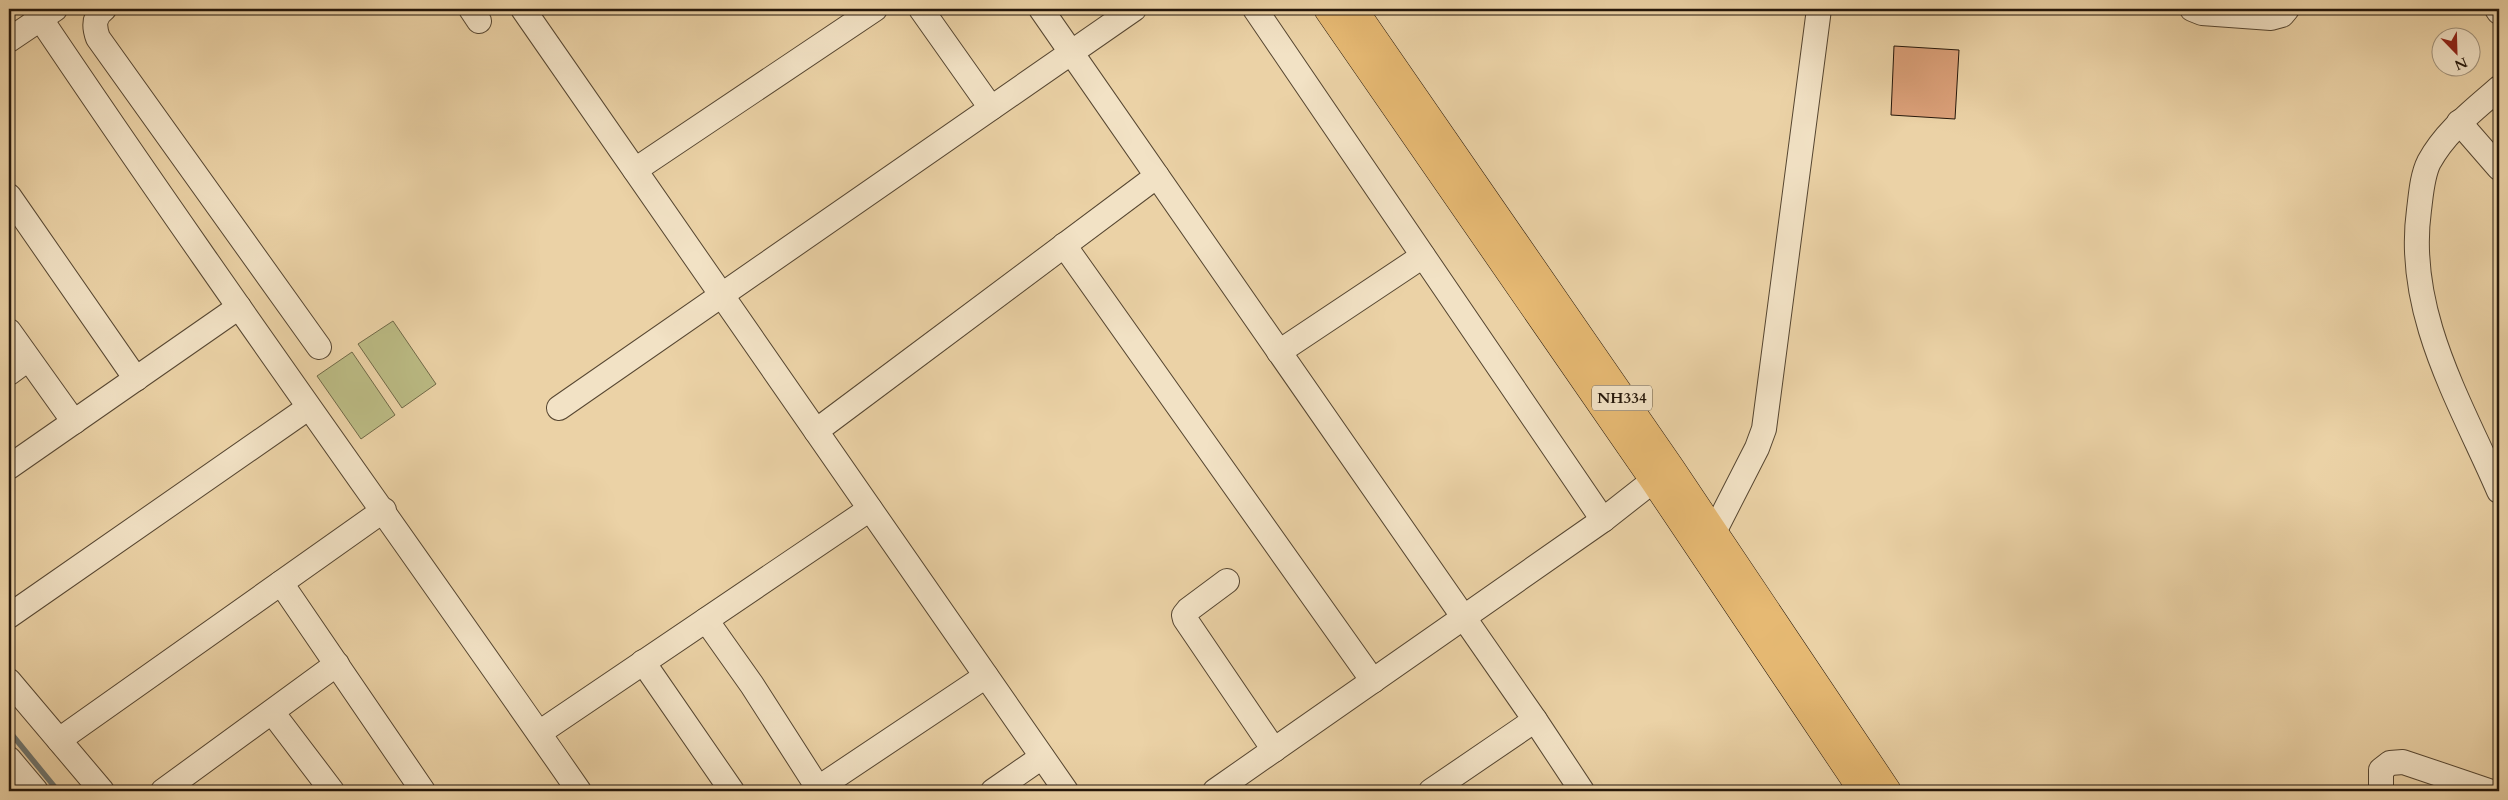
<svg xmlns="http://www.w3.org/2000/svg" width="2508" height="800" font-family="Cardo,serif">
	<style>
		.green { fill: #bbbb84; stroke: #706947 }
		.lines { fill: none; stroke-linecap: round; stroke-linejoin: round }
		.stream { stroke: #6e756f; stroke-width: 5.5 }
		.building { fill: #dba079; stroke: #25170a }
		.minor-casing { stroke: #564631; stroke-width: 26 }
		.highway-casing { stroke: #25170a; stroke-width: 29 }
		.minor { stroke: #f2e2c5; stroke-width: 24 }
		.highway { stroke: #e6b973; stroke-width: 28 }
		.labels { text-anchor: middle; stroke-width: 5; stroke-linejoin: round; paint-order: stroke }
		.shield { fill: #f2e2c5; stroke: #625442; stroke-width: 1 }
		.shield-label { font-size: 15px; font-weight: bold; fill: #25170a }
	</style>
	<rect width="100%" height="100%" fill="#ebd2a6"/>
	<filter id="stains"><feTurbulence type="fractalNoise" baseFrequency=".004" numOctaves="4"/><feColorMatrix values="0 0 0 0 .2 0 0 0 0 .09 0 0 0 0 .02 0 0 0 .5 -.17"/></filter>
	<radialGradient id="worn" r=".72"><stop offset=".6" stop-color="#630" stop-opacity="0"/><stop offset="1" stop-color="#630" stop-opacity=".3"/></radialGradient>
	<g class="green">
		<path d="M 393,321 L 436,384 L 402,408 L 358,344 Z"/>
		<path d="M 352,352 L 395,415 L 361,439 L 317,376 Z"/>
	</g>
	<g class="lines">
		<path class="stream" d="M 9,731 L 58,791"/>
	</g>
	<path class="building" d="M 1894,46 L 1959,50 L 1955,119 L 1891,115 Z"/>
	<g class="lines">
		<g class="minor-casing">
			<g id="minor">
				<path d="M 34,9 C 211,273 398,530 579,791"/>
				<path d="M 104,9 C 93,17 94,27 98,38 L 319,347"/>
				<path d="M 471,9 L 479,21"/>
				<path d="M 523,9 L 1066,791"/>
				<path d="M 921,9 L 991,108"/>
				<path d="M 1041,9 L 1535,720 L 1431,791"/>
				<path d="M 1255,9 L 1603,520"/>
				<path d="M 2192,9 L 2202,13 L 2271,18 L 2282,15 L 2287,9"/>
				<path d="M 2497,9 L 2499,12"/>
				<path d="M 9,40 L 55,9"/>
				<path d="M 2499,88 C 2473,111 2446,131 2429,162 C 2422,176 2421,195 2419,210 C 2405,312 2460,401 2499,491"/>
				<path d="M 2459,122 L 2499,168"/>
				<path d="M 635,170 L 875,9"/>
				<path d="M 9,196 L 136,379"/>
				<path d="M 1064,245 L 1373,681"/>
				<path d="M 9,331 L 74,422"/>
				<path d="M 1279,352 L 1423,256"/>
				<path d="M 9,373 L 28,359"/>
				<path d="M 559,408 L 1134,9"/>
				<path d="M 816,431 L 1157,176"/>
				<path d="M 9,467 L 239,307"/>
				<path d="M 1713,534 L 1757,448 L 1764,429 L 1819,9"/>
				<path d="M 1227,581 L 1188,610 L 1184,615 L 1185,619 L 1274,750"/>
				<path d="M 281,583 L 423,791"/>
				<path d="M 9,616 L 308,408"/>
				<path d="M 706,620 L 752,685 L 818,788"/>
				<path d="M 643,662 L 732,791"/>
				<path d="M 9,681 L 102,791"/>
				<path d="M 272,712 L 332,791"/>
				<path d="M 1535,720 L 1582,791"/>
				<path d="M 539,733 L 870,509"/>
				<path d="M 59,740 L 384,510"/>
				<path d="M 9,759 L 36,791"/>
				<path d="M 163,791 L 337,664"/>
				<path d="M 814,791 L 986,676"/>
				<path d="M 993,791 L 1042,757"/>
				<path d="M 1215,791 L 1603,520 L 1654,480"/>
				<path d="M 2381,791 L 2381,770 L 2390,763 L 2403,762 L 2489,791"/>
			</g>
		</g>
		<g class="highway-casing">
			<g id="highway">
				<path d="M 1328,9 L 1654,480 L 1863,791"/>
				<path d="M 1353,9 L 1671,469 L 1887,791"/>
			</g>
		</g>
		<use href="#minor" class="minor"/>
		<use href="#highway" class="highway"/>
	</g>
	<g class="labels">
		<rect class="shield" x="1592" y="385.5" width="60" height="25" rx="4"/>
		<g class="shield-label">
			<text x="1622" y="403">NH334</text>
		</g>
	</g>
	<rect width="2508" height="800" fill="none" stroke="#ebd2a6" stroke-width="30"/>
	<rect x="10" y="10" width="2488" height="780" fill="none" stroke="#25170a" stroke-width="2.5"/>
	<rect x="15" y="15" width="2478" height="770" fill="none" stroke="#25170a"/>
	<g transform="translate(2456 52) rotate(157)"><circle r="24" fill="#f2e2c5" stroke="#a0917a"/>
	<path d="M0-4L9 19L0 12L-9 19Z" fill="#8f2418"/>
	<text y="-8" font-size="14" font-weight="bold" text-anchor="middle" fill="#25170a">N</text>
	</g>
	<rect width="100%" height="100%" filter="url(#stains)"/>
	<rect width="100%" height="100%" fill="url(#worn)"/>
</svg>
